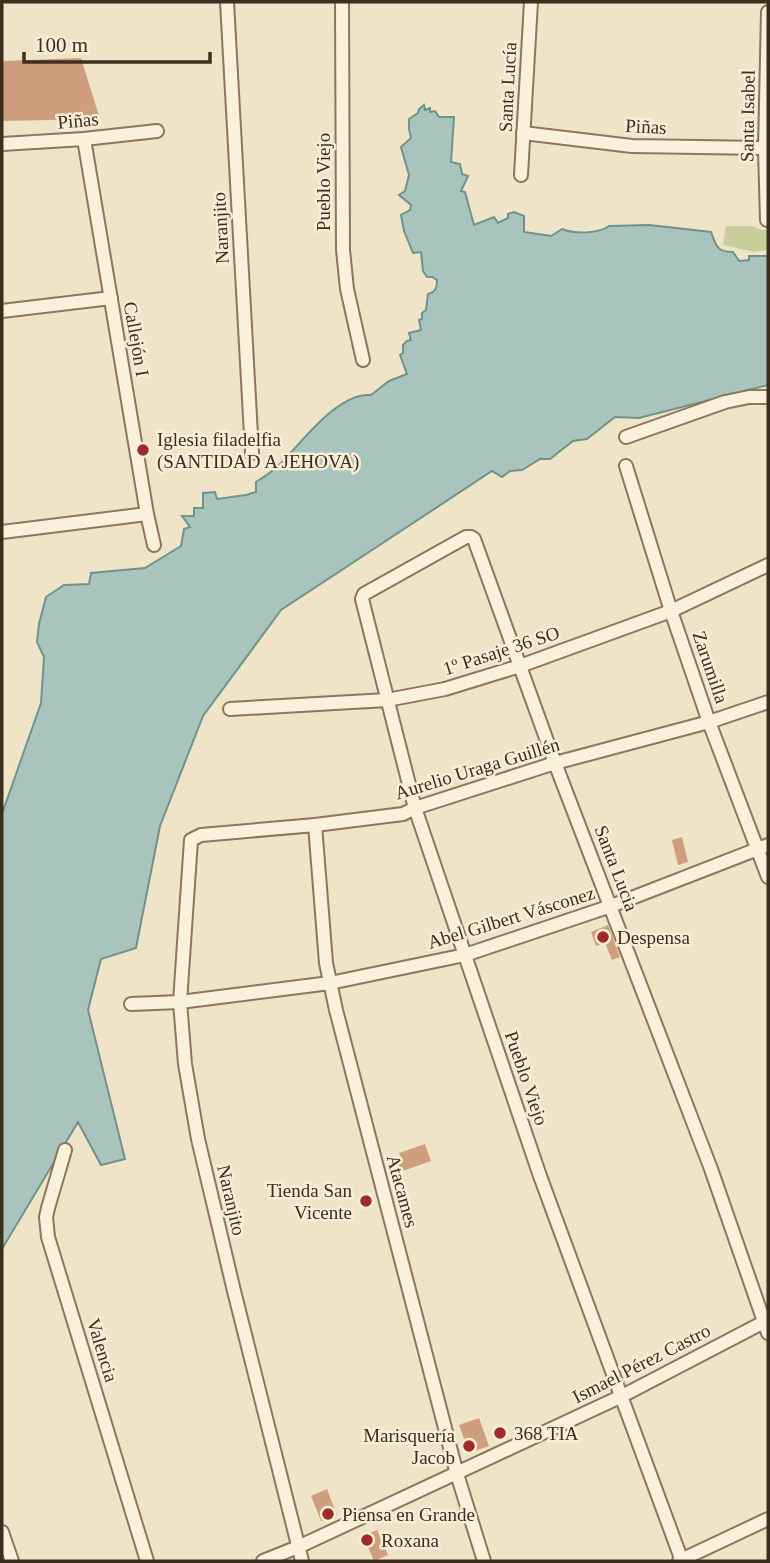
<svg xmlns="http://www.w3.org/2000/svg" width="770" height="1563" font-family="Georgia,serif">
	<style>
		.green { fill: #c9cf9b }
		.water { fill: #a9c4bc; stroke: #6f938a; stroke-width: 2 }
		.building { fill: #cf9f7d }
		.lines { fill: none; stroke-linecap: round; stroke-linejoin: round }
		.street-casing { stroke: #8d765c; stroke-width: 16 }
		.street { stroke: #faf1dc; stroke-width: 12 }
		.poi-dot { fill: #9e2a2b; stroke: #f7eed8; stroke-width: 2.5 }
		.labels { text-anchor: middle; stroke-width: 5; stroke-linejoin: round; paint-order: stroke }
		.street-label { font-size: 19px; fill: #3d2e20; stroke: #f7eed8 }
		.poi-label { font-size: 19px; fill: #3d2e20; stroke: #f7eed8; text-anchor: start }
	</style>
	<rect width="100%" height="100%" fill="#f0e4c8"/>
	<path class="green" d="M 726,226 L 752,226 L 762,230 L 768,230 L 768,250 L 754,252 L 723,245 Z"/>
	<path class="water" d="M 424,105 L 425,110 L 430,108 L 430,112 L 435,111 L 439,117 L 454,117 L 451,162 L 460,164 L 462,174 L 468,176 L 461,191 L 465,192 L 474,225 L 494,217 L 498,223 L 508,218 L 508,214 L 514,212 L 524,216 L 524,232 L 551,236 L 562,229 C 574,234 598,234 609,226 L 649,225 L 711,232 C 716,246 717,252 733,252 L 739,261 L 749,260 L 749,256 L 768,256 L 768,385 L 639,418 L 615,417 L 587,439 L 573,441 L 550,459 L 540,459 L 522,470 L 510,471 L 502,477 L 492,471 L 281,610 L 203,716 L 160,826 L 136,948 L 101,959 L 88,1010 L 125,1159 L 101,1165 L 78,1122 L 2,1249 L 2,814 L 41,703 L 44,657 L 37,642 L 39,624 L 46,597 L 64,585 L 89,584 L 91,573 L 145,568 L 181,546 L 184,529 L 190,527 L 182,516 L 194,516 L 194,508 L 203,508 L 203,493 L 215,492 L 217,499 L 246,495 L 256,492 L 256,482 C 264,477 272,472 278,466 C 301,444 337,392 371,395 L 389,381 L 407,374 L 400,355 L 403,353 L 403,345 L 407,341 L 411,340 L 409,333 L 421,330 L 419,320 L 422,319 L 422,313 L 426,310 L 428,294 C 436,292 437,287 437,280 L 432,277 L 427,277 L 423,271 L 421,252 L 413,253 L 404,231 L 401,215 L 410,210 L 411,205 L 399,195 L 405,191 L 409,175 L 401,147 L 411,138 L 409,129 L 409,119 L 418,113 L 419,109 Z"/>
	<g class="building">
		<path d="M 81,58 L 100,119 L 2,121 L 2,61 Z"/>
		<path d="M 682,837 L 688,862 L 678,865 L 672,840 Z"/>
		<path d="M 608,925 L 620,957 L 612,960 L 605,943 L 596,946 L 591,932 Z"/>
		<path d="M 425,1144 L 431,1161 L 400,1172 L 396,1162 L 402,1160 L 399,1153 Z"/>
		<path d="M 479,1418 L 489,1446 L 469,1453 L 459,1425 Z"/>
		<path d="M 327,1489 L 337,1515 L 321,1521 L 311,1496 Z"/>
		<path d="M 377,1530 L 388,1555 L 374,1561 L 363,1536 Z"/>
	</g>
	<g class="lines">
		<g class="street-casing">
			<g id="street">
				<path d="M 227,2 L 252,453"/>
				<path d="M 342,2 L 343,250 L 347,289 L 363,360"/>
				<path d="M 523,133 L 632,146 L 768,148"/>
				<path d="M 84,139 L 147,514 L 154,545"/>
				<path d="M 2,144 L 84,139 L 157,131"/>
				<path d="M 521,175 L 531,2"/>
				<path d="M 767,220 L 765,149 L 768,12"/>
				<path d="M 2,311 L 111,298"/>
				<path d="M 626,437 L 725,402 L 749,397 L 768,397"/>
				<path d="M 626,466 L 671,611 L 709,722 L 768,877"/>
				<path d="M 2,532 L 147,514"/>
				<path d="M 230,709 L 387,700 L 445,689 L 520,666 L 671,611 L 768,565"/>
				<path d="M 315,825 L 326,963 L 336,1010 L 457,1474 L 484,1561"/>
				<path d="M 131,1004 L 180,1002 L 330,983 L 465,955 L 611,906 L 768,845"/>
				<path d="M 65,1150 L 48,1208 L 46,1217 L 48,1237 L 147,1561"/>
				<path d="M 2,1532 L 12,1561"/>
				<path d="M 263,1561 L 298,1547 L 622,1396 L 768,1320"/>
				<path d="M 302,1561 L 234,1291 L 198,1139 L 185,1064 L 180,1002 L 191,840 L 201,835 L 315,825 L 403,814 L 415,808 L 555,763 L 709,722 L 768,702"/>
				<path d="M 679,1561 L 768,1519"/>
				<path d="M 682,1561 L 540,1176 L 415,808 L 362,599 L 364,594 L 466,537 L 471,537 L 474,539 L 555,763 L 711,1169 L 768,1333"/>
			</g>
		</g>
		<use href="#street" class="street"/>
	</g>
	<g class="poi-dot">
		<circle cx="143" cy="450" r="7"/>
		<circle cx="603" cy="937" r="7"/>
		<circle cx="366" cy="1201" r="7"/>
		<circle cx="500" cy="1433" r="7"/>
		<circle cx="469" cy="1446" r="7"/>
		<circle cx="328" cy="1514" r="7"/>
		<circle cx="367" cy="1540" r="7"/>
	</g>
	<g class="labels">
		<g class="street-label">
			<text transform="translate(507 87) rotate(-87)" y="7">Santa Lucía</text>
			<text transform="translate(747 116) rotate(-89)" y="7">Santa Isabel</text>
			<text transform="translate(78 120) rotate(-5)" y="7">Piñas</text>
			<text transform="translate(646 126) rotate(3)" y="7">Piñas</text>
			<text transform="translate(323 182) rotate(-90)" y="7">Pueblo Viejo</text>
			<text transform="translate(220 228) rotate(-93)" y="7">Naranjito</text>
			<text transform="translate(137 339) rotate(80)" y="7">Callejón I</text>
			<text transform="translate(501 650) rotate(-18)" y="7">1º Pasaje 36 SO</text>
			<text transform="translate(711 667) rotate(71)" y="7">Zarumilla</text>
			<text transform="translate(477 768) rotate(-17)" y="7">Aurelio Uraga Guillén</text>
			<text transform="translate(617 868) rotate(69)" y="7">Santa Lucia</text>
			<text transform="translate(511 917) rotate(-17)" y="7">Abel Gilbert Vásconez</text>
			<text transform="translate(527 1078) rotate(71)" y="7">Pueblo Viejo</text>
			<text transform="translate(403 1191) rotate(75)" y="7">Atacames</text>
			<text transform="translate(232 1200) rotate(77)" y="7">Naranjito</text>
			<text transform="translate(103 1350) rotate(73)" y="7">Valencia</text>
			<text transform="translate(641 1363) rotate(-27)" y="7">Ismael Pérez Castro</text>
		</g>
		<g class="poi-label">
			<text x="157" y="446">Iglesia filadelfia<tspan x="157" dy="22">(SANTIDAD A JEHOVA)</tspan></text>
			<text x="617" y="944">Despensa</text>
			<text x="352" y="1197" text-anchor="end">Tienda San<tspan x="352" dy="22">Vicente</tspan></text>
			<text x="514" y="1440">368 TIA</text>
			<text x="455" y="1442" text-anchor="end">Marisquería<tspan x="455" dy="22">Jacob</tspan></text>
			<text x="342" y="1521">Piensa en Grande</text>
			<text x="381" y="1547">Roxana</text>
		</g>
	</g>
	<rect width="770" height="1563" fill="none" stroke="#3d2e20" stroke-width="7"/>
	<path d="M24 52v10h186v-10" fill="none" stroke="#3d2e20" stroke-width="3.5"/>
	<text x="35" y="52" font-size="21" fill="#3d2e20" stroke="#f7eed8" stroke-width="5" paint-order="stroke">100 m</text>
</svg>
